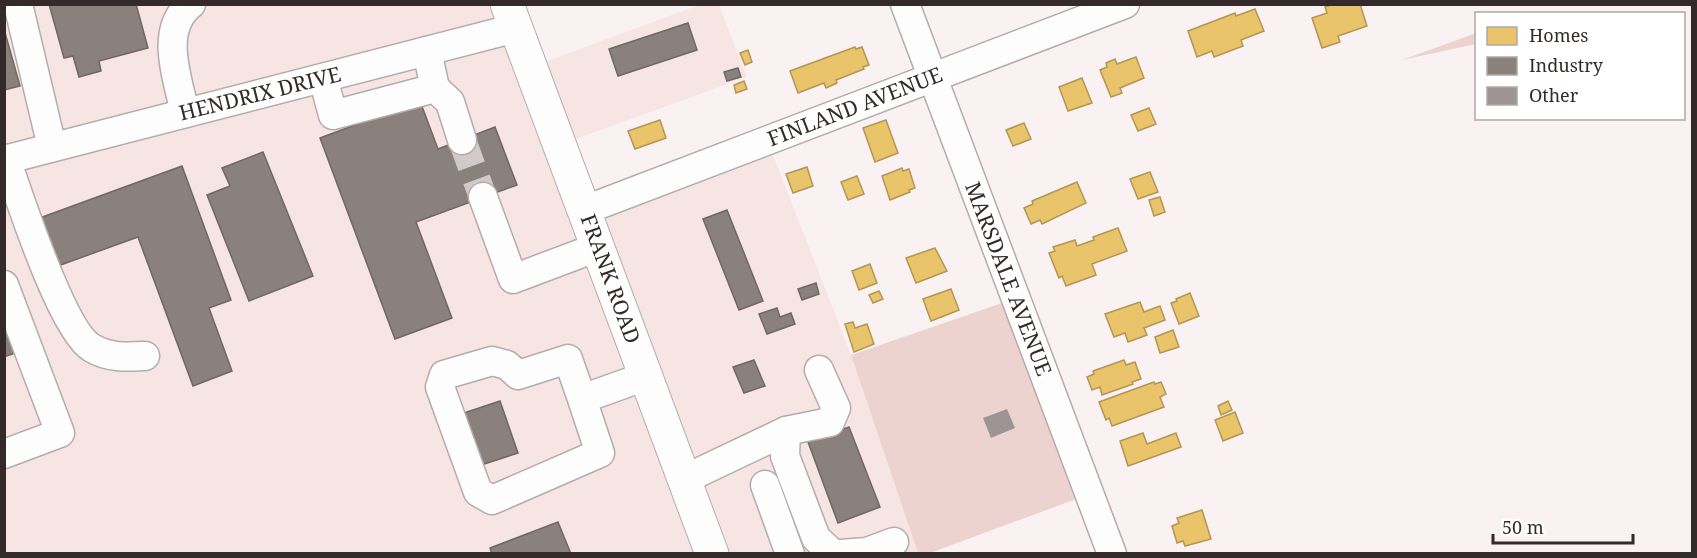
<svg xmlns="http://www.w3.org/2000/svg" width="1697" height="558" font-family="'Noto Serif',serif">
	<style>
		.built { fill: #f7e5e4 }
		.green { fill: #edd3d0 }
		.homes { fill: #e9c46a; stroke: #b29656; stroke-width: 1.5 }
		.industry { fill: #8a817c; stroke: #706763; stroke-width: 1.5 }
		.building { fill: #9c9594 }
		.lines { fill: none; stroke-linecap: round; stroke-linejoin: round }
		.minor-tunnel { stroke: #d2caca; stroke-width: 28; stroke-dasharray: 28 14; stroke-linecap: butt }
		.minor-casing { stroke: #b4acac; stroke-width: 31 }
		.major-casing { stroke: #b4acac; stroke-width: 35 }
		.minor { stroke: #fefdfd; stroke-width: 28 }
		.major { stroke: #fefdfd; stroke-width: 33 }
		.labels { text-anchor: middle; stroke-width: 6; stroke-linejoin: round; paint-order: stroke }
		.street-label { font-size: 21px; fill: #332a29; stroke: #fff }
	</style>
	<rect width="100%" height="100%" fill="#faf2f2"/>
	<path class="built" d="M 4,5 L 511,5 L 534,66 L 699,5 L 719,5 L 747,77 L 570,141 L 591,202 L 766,137 L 851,355 L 918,553 L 5,553 Z"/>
	<g class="green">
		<path d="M 1476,33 L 1476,44 L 1402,60 Z"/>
		<path d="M 1008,301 L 1082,497 L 930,553 L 918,553 L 851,355 Z"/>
	</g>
	<g class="homes">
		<path d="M 1333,4 L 1360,4 L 1367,26 L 1338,36 L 1340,42 L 1322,48 L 1312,18 L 1327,13 L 1325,7 Z"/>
		<path d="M 1255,9 L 1264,31 L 1241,40 L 1243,46 L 1214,57 L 1212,51 L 1197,57 L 1188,31 L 1235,13 L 1236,16 Z"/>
		<path d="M 855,47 L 856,49 L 862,47 L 869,65 L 863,67 L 864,69 L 836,80 L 837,83 L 826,88 L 824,83 L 798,93 L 790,71 Z"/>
		<path d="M 748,50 L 752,62 L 745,65 L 740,53 Z"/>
		<path d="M 1136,57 L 1144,78 L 1120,88 L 1122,93 L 1111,97 L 1100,70 L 1107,67 L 1106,63 L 1115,59 L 1117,64 Z"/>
		<path d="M 1082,78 L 1092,103 L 1068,111 L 1059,87 Z"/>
		<path d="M 744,81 L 747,89 L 736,93 L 734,85 Z"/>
		<path d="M 1149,108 L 1156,124 L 1138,131 L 1131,115 Z"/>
		<path d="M 660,120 L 666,138 L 635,149 L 628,131 Z"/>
		<path d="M 886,120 L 898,153 L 875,162 L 863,128 Z"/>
		<path d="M 1024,123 L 1031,139 L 1013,146 L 1006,130 Z"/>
		<path d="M 807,167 L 813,186 L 793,193 L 786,174 Z"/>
		<path d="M 902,168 L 903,171 L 909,169 L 915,188 L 909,190 L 910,192 L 890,200 L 882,176 Z"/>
		<path d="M 1150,172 L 1158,192 L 1138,199 L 1130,179 Z"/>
		<path d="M 857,176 L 864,194 L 848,200 L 841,182 Z"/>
		<path d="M 1077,182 L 1086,203 L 1042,224 L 1040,220 L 1031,224 L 1024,208 L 1033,204 L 1032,201 Z"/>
		<path d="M 1160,197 L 1165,212 L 1154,216 L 1149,200 Z"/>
		<path d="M 1118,228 L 1127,251 L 1092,264 L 1096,275 L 1066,286 L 1062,276 L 1059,278 L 1049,253 L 1055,251 L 1053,247 L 1075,240 L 1077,246 L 1094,240 L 1093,237 Z"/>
		<path d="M 935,248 L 947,271 L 916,283 L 906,258 Z"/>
		<path d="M 870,264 L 877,283 L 859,290 L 852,271 Z"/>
		<path d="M 951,289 L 959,310 L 931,321 L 923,299 Z"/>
		<path d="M 879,291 L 883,299 L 873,303 L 869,295 Z"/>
		<path d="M 1190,293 L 1199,316 L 1179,324 L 1171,303 L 1177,301 L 1176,299 Z"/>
		<path d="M 1140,302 L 1144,312 L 1160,306 L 1165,320 L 1144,328 L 1147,335 L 1128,342 L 1125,333 L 1114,337 L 1105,314 Z"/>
		<path d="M 853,322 L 855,328 L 867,324 L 874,344 L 854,352 L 845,324 Z"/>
		<path d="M 1173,330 L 1179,347 L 1160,353 L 1155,337 Z"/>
		<path d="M 1124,360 L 1126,365 L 1135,362 L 1141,379 L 1132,382 L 1133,384 L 1102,395 L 1100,387 L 1092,390 L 1087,377 L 1094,374 L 1093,371 Z"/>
		<path d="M 1154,382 L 1155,384 L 1161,382 L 1166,394 L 1160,397 L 1164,407 L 1112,426 L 1109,418 L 1106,420 L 1099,402 Z"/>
		<path d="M 1228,401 L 1232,410 L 1221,415 L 1218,406 Z"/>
		<path d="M 1235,412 L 1243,433 L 1223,441 L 1215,420 Z"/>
		<path d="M 1143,433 L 1147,444 L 1176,433 L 1181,447 L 1128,466 L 1120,441 Z"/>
		<path d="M 1202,510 L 1211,539 L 1185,546 L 1183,541 L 1177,543 L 1172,526 L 1179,523 L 1177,518 Z"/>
	</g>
	<g class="industry">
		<path d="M 49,4 L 136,4 L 148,48 L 99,61 L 101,71 L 79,77 L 73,56 L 64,58 Z"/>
		<path d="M 688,23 L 697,50 L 618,76 L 609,49 Z"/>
		<path d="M 4,29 L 20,86 L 4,90 Z"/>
		<path d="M 738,68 L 741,77 L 727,81 L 724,72 Z"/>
		<path d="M 420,101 L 438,149 L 495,127 L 517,185 L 416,222 L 452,318 L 395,339 L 320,138 Z"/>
		<path d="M 263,152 L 313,276 L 249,301 L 207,195 L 230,186 L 222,168 Z"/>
		<path d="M 182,166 L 231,300 L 209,308 L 232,371 L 193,386 L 138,237 L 55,267 L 37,219 Z"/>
		<path d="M 727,210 L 763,301 L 739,310 L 703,219 Z"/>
		<path d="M 816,283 L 819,294 L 802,300 L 798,289 Z"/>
		<path d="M 777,308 L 780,317 L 791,313 L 795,324 L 767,334 L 759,314 Z"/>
		<path d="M 4,323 L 15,353 L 4,357 Z"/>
		<path d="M 754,360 L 765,386 L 744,393 L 733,367 Z"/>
		<path d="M 500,401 L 518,453 L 478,466 L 461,414 Z"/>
		<path d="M 849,427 L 880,507 L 838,523 L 808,442 Z"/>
		<path d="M 558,522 L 571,554 L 492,554 L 490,548 Z"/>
	</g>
	<path class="building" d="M 1007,409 L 1015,428 L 991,438 L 983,418 Z"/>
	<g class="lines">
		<path class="minor-tunnel" d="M 462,140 L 483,197"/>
		<g class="minor-casing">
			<g id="minor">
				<path d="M 18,4 L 52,147"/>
				<path d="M 905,4 L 1112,554"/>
				<path d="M 323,78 L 333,115 L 435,88 L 427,51"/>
				<path d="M 435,88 L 450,102 L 462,140"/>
				<path d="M 185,113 C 178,79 158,30 191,4"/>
				<path d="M 6,159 C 19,196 62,331 92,348 C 109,358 126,357 145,356"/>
				<path d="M 4,160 L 516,28"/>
				<path d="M 483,197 L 513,279 L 598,247"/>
				<path d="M 585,210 L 1125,4"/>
				<path d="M 4,285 L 60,433 L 4,454"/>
				<path d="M 582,399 L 600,453 L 492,500 L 478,492 L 440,387 L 444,375 L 492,361 L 507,365 L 518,375 L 568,359 L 582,399 L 646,376"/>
				<path d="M 786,431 L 785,456 L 816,538 L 833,554"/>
				<path d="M 685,479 L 786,431 L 830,422 L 836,408 L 819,370"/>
				<path d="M 765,485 L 790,554"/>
				<path d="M 840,554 L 867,552 L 894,542"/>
			</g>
		</g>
		<g class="major-casing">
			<path id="major" d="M 507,4 L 712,554"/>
		</g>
		<use href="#minor" class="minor"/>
		<use href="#major" class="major"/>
	</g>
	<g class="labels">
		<g class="street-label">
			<text transform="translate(260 94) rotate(-14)" y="7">HENDRIX DRIVE</text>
			<text transform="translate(855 107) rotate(-21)" y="7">FINLAND AVENUE</text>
			<text transform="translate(610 279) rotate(70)" y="7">FRANK ROAD</text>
			<text transform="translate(1008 279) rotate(69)" y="7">MARSDALE AVENUE</text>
		</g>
	</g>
	<rect width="1697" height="558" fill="none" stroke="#332a29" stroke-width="12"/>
	<rect x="1475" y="12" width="210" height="108" fill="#ffffff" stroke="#adaaa9" stroke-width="1.5"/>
	<rect x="1487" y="27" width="30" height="18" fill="#e9c46a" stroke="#adaaa9" stroke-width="1.5"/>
	<text x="1529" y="42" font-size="18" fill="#332a29">Homes</text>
	<rect x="1487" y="57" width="30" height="18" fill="#8a817c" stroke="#adaaa9" stroke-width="1.5"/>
	<text x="1529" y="72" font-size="18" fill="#332a29">Industry</text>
	<rect x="1487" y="87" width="30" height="18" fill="#9c9594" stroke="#adaaa9" stroke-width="1.5"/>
	<text x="1529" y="102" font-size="18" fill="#332a29">Other</text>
	<path d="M1493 534v9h140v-9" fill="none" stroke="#332a29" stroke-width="3"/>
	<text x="1502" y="534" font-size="18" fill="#332a29" stroke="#ffffff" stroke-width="4.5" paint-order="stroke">50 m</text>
</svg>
